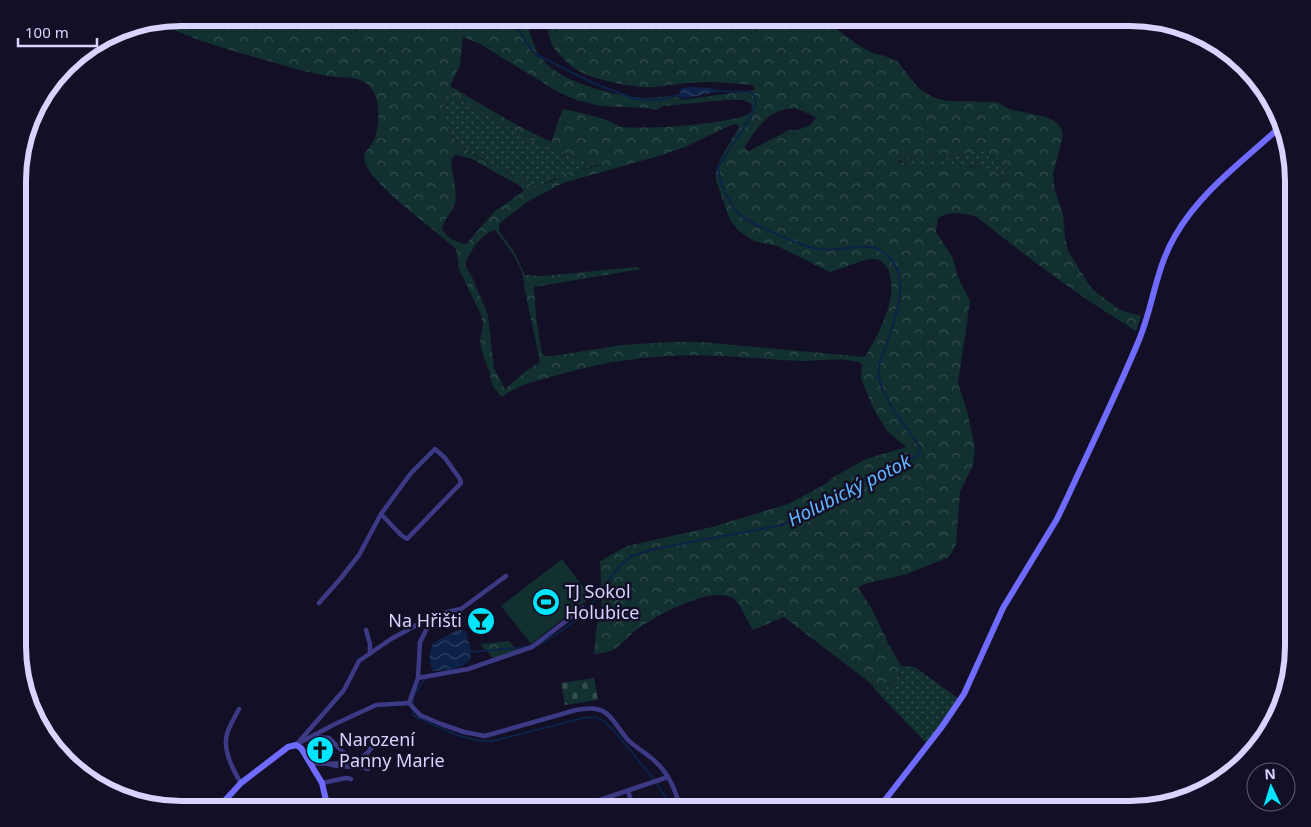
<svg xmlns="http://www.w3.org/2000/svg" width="1311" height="827" font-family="'Noto Sans',sans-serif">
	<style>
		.grass { fill: url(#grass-dots) }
		.forest { fill: url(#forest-crowns); fill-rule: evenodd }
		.cemetery { fill: url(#cemetery-stones) }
		.garden { fill: #12302f }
		.water { fill: url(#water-waves) }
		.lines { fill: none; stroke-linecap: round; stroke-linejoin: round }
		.stream { stroke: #0c2248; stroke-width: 2 }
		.street { stroke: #3d3a85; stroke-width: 4.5 }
		.secondary { stroke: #6f6bff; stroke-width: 6 }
		.labels { text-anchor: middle; stroke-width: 5; stroke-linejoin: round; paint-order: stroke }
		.poi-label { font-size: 18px; fill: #d9d4ff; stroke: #130f26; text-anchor: start }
		.water-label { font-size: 19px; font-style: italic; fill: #62b6ff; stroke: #130f26 }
		.rim { fill: none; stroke: #d9d4ff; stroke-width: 6 }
	</style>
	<defs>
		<pattern id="grass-dots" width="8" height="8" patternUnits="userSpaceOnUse" patternTransform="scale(1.25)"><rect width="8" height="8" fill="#12302f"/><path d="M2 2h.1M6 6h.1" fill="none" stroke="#344d4e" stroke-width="1.8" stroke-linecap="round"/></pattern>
		<pattern id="forest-crowns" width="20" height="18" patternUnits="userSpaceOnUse" patternTransform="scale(1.25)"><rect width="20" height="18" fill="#12302f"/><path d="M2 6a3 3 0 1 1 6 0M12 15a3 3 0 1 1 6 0" fill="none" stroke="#344d4e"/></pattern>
		<pattern id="cemetery-stones" width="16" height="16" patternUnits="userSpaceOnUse" patternTransform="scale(1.25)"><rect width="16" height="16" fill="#12302f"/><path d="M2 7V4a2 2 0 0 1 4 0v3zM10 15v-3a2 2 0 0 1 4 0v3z" fill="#344d4e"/></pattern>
		<pattern id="water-waves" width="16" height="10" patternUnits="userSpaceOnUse" patternTransform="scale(1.25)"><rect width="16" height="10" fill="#0c2248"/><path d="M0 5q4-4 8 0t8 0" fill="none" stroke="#2f4163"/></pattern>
	</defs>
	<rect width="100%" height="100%" fill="#130f26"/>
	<g class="grass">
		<path d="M 444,92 L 461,100 L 521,135 L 581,160 L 600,164 L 570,173 L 536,187 C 517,177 468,155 456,140 C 444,127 442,109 444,92 Z"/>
		<path d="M 977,151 C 996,150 1005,162 1007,180 C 998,175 990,168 979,166 C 974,165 969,167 963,167 C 952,168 900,165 894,158 L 901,157 L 940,159 Z"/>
		<path d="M 901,666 L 915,667 L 959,699 L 937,729 L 926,743 L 878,693 L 895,682 Z"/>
	</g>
	<g class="forest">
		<path d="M 181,18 L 522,18 C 532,30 532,47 542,59 C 561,83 615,96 645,98 C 656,98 667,95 679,97 L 681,100 L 755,90 L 753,85 C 738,84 723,82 707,82 C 690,82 672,85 654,87 C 638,89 590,79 577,70 C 569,65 563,58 557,52 C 549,43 545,28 552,18 L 625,18 L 647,20 L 702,18 L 809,18 L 827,22 L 861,47 L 873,53 L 885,56 L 898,62 L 919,89 L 935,98 L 948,101 L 997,102 L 1009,109 L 1046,117 L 1056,122 L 1061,128 L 1063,136 L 1053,174 L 1055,191 L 1063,214 L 1065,237 L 1068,251 L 1092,289 L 1120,310 L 1141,316 L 1136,331 C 1080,297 1028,258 977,217 C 964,213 949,211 938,218 L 936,232 L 953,258 L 957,275 L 970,301 L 958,383 L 968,414 L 975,449 L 973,465 L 960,492 L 956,545 L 949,557 L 907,574 L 864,584 L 858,588 L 871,607 L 889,645 L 901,666 L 895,682 L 878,693 L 869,682 L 784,617 L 753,630 C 748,622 741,606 735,600 C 716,582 653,617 636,630 C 628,636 622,645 613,650 C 607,653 600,653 594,654 L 596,631 L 602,607 L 600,561 L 627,546 L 712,527 L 788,504 L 826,484 L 832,478 L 866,459 L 906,447 L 887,431 L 874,410 L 861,378 L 862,364 C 848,356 819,361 802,361 C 774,360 747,357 719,356 C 667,353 608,360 558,375 C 537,381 519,384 502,397 L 493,387 L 489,371 L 481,349 L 480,340 L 483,324 L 481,315 L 459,269 L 456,249 C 436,229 365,183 364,156 C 366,150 371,146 374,140 C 379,127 381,103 373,91 C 362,74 346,79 329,76 C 309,73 289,67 269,61 C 231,51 193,40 157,22 ZM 463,37 L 480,44 L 560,93 L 577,100 L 601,106 L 647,108 L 656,110 L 663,106 L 726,100 L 743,100 L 752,104 C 752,106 752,110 751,112 C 739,124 635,131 618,126 C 616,125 614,123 611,122 C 596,116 579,112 563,109 L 551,142 L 513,123 L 450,86 L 460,65 ZM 444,93 L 461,100 L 521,135 L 581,160 L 600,165 L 559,175 L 558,179 L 536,187 C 517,177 469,155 456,141 C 445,128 442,109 444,93 ZM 794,108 L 803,111 L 816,118 L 810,125 L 798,130 L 789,130 L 749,151 L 746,150 L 745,146 C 759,126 767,110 794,108 ZM 737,124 L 739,127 L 737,131 C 729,145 714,164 716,181 L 730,220 L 739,231 L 754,241 L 777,246 L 830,272 C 842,269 864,258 875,259 C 882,260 887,266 889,272 C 898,300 879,333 865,357 L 701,342 L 672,342 L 622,345 L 553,356 L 546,356 L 542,354 L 536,317 L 534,287 L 641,269 L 637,267 L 543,276 L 527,275 L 525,275 L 513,250 L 499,231 L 499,224 L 527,202 L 563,183 L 662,155 L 685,147 L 731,125 ZM 977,151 C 995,151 1005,162 1007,180 L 984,166 L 962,167 L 924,165 L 899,162 L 894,158 L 901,157 L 940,159 ZM 456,155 L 472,159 L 520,186 L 524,191 L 495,211 L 466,244 C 457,243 445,237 442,228 C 444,219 453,212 455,203 C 458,188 450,173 452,158 ZM 495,230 C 506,245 525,266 524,286 L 540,362 L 526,371 L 505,389 L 494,368 L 488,315 L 472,277 L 465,265 C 469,252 482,233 495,230 Z"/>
		<path d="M 509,641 L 517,650 L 494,659 L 480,644 Z"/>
	</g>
	<path class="cemetery" d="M 594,678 L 598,700 L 565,705 L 561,683 Z"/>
	<path class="garden" d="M 562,559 L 591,597 L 531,644 L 501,606 Z"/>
	<g class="water">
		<path d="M 689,87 L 710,88 L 721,91 L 681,99 L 680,89 Z"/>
		<path d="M 459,629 L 466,632 L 471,651 L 470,660 C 460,670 447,670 433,671 C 428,660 429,654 433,643 Z"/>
	</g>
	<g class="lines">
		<g class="stream">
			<path d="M 511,18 L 529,47 L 537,55 L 593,83 L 635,99 L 660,100 L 683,94"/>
			<path d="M 537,646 L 564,629 L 584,614 L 620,565 L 632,556 L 654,549 L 782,525 L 864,481 L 917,456 L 920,452 L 920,447 C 906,428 884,400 879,378 C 877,365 882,357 886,345 C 896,317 914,272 882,251 C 864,240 838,253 818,249 C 805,247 747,223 739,214 C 729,203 717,180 719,166 L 751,116 L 756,103 L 754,95 L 749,92 L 719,91"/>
			<path d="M 470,652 L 527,647"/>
			<path d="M 413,705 C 412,693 420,686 427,677"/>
			<path d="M 413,710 L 413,715 C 438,727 464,742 493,741 L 583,718 L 596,717 L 605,722 L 616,733 L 653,778 L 673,809"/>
		</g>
		<g class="street">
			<path d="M 319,603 L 341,578 L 359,555 L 381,514 L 411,473 L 435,449 L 445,458 L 460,479 L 461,483 L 407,539 L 401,535 L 381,514"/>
			<path d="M 366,630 L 370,644 L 370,653"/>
			<path d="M 418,678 L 468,669 L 532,647 L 583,608"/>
			<path d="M 409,703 L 420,715 L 441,724 L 464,732 L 485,736 L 576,710 C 610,703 610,719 628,740 C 634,746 643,751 650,757 C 667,770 676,789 680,809"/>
			<path d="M 409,703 L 418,678 L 420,642 L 432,619"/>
			<path d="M 239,709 C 235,717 229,726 227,734 C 222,750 233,770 241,783"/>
			<path d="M 313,737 L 329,738 L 344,753 L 347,762"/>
			<path d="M 299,743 L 335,724 L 376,705 L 409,703"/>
			<path d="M 296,745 L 344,690 L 359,661 L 391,639 L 424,621 L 443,613 L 461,609 L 506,576"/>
			<path d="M 310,763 C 325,764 353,766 366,754 C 370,751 373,745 376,741"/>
			<path d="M 328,764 C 341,769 355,764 368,769"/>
			<path d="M 322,783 L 346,778 L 351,779"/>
			<path d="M 628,791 L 634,809"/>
			<path d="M 573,809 L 668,777"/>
		</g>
		<g class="secondary">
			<path d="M 217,809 L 241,783 L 288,747 L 296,745 L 301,748 L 322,783 L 328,809"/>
			<path d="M 878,809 L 941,728 L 964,694 L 1003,608 L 1057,519 L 1068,496 C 1092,444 1117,393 1139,340 C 1153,306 1156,268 1175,236 C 1200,192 1243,161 1280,127"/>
		</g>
	</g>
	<defs>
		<g id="stadium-disc" transform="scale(1.4375)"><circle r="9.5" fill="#00e5ff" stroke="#130f26"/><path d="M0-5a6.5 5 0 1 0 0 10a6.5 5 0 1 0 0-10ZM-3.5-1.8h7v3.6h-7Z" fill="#111"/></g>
		<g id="bar-disc" transform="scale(1.4375)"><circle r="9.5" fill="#00e5ff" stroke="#130f26"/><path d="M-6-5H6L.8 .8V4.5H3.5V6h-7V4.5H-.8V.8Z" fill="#111"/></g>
		<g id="church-disc" transform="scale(1.4375)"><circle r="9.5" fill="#00e5ff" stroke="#130f26"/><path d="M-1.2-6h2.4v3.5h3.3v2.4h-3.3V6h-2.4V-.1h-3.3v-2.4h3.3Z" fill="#111"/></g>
	</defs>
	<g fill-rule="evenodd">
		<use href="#stadium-disc" x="546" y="602"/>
		<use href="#bar-disc" x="481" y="621"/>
		<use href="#church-disc" x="320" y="750"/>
	</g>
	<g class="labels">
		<g class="poi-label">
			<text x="565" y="598">TJ Sokol<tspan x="565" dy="21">Holubice</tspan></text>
			<text x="462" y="627" text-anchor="end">Na Hřišti</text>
			<text x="339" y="746">Narození<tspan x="339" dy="21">Panny Marie</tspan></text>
		</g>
		<g class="water-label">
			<text transform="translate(849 490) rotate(-27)" y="7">Holubický potok</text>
		</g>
	</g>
	<path d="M0 0H1311V827H0ZM181 26H1130A155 155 0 0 1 1285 181V646A155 155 0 0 1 1130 801H181A155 155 0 0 1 26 646V181A155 155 0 0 1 181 26Z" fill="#130f26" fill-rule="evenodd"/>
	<path class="rim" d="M181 26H1130A155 155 0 0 1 1285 181V646A155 155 0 0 1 1130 801H181A155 155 0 0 1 26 646V181A155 155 0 0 1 181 26Z"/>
	<g transform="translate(1271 787) rotate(356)"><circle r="24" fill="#130f26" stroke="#625e7d"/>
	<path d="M0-4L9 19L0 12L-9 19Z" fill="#00e5ff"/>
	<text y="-8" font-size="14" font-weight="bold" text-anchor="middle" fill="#d9d4ff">N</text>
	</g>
	<path d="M18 38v8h79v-8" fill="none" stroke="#d9d4ff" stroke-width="2.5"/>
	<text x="25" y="38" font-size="15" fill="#d9d4ff" stroke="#130f26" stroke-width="4" paint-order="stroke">100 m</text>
</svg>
